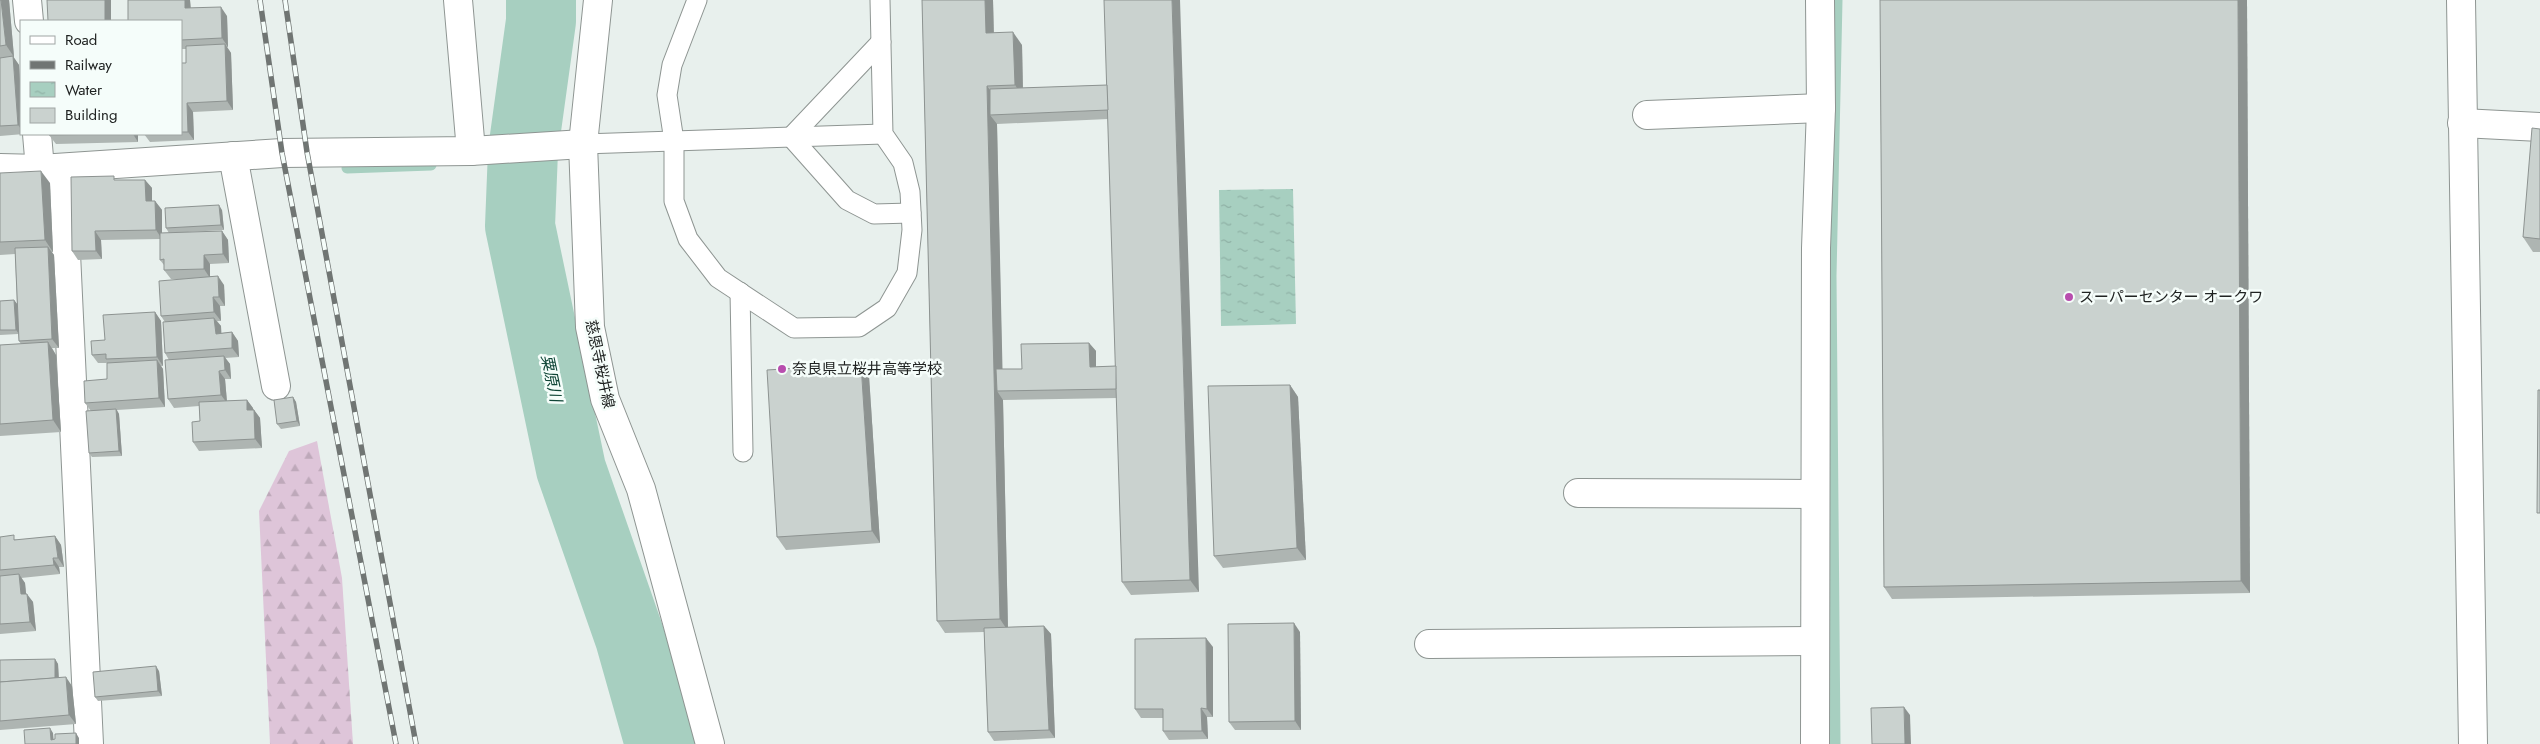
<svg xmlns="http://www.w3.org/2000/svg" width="2540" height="744" font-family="Jost,'Noto Sans JP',sans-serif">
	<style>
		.forest { fill: url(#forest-firs) }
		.water { fill: url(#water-ripples) }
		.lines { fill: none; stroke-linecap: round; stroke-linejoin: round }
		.stream { stroke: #a7cfc0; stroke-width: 11 }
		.river { stroke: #a7cfc0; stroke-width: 70 }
		.service-casing { stroke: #8e9592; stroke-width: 21 }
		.minor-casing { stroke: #8e9592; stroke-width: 30 }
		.tertiary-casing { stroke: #8e9592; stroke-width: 30 }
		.secondary-casing { stroke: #8e9592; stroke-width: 30 }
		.service { stroke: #fff; stroke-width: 19 }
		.minor { stroke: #fff; stroke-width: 28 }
		.tertiary { stroke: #fff; stroke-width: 28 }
		.secondary { stroke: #fff; stroke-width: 28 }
		.rail-casing { stroke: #707573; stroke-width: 5.5 }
		.rail { stroke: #f5fdfa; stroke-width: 4; stroke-dasharray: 11; stroke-linecap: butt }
		.wall { fill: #aeb5b2; fill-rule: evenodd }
		.shaded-wall { fill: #8d9391 }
		.building { fill: #cad2cf; stroke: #8d9391 }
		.poi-dot { fill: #b84dae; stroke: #f5fdfa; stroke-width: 2 }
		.labels { text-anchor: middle; stroke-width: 5; stroke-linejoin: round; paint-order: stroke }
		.poi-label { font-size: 15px; fill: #202322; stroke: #f5fdfa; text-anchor: start }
		.street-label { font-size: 15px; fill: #202322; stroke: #f5fdfa }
		.water-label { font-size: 16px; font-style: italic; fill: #0e4536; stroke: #f5fdfa }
	</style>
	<defs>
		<pattern id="forest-firs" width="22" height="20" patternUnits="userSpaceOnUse" patternTransform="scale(1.25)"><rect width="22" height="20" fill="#dec5d9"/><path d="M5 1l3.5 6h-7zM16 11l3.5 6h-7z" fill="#bea9ba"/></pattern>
		<pattern id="water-ripples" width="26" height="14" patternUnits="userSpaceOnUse" patternTransform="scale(1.25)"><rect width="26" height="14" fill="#a7cfc0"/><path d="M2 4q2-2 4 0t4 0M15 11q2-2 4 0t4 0" fill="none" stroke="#8fb1a5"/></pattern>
	</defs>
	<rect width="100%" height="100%" fill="#e8f0ed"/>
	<path class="forest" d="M 317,441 L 342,578 L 353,744 L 270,744 L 259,511 L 289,451 Z"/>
	<path class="water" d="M 1293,189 L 1296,324 L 1221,326 L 1219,190 Z"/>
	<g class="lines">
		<g class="stream">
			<path d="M 347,168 L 431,165"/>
			<path d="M 1835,744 L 1831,276 L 1837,0"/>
		</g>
		<path class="river" d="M 541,0 L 541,21 L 523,151 L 520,226 L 571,469 L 630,638 L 660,744"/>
		<g class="service-casing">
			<g id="service">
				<path d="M 697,0 L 672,65 L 667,95 L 674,141 L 674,201 L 688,239 L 718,278 L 794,328 L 859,327 L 887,308 L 907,273 L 912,230 L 910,192 L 903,163 L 883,134 L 880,0"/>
				<path d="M 881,42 L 791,137 L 847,200 L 874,214 L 911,213"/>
				<path d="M 583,144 L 883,134"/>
				<path d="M 740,292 L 743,452"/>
			</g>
		</g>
		<g class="minor-casing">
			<g id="minor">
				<path d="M 27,0 L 29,21"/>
				<path d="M 458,0 L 471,151"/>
				<path d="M 1647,115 L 1821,108"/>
				<path d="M 2462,123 L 2540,127"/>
				<path d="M 37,134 L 40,169"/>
				<path d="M 233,156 L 276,386"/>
				<path d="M 0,168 L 40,169 L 282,153 L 471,151 L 583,144"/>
				<path d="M 62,168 L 89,744"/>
				<path d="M 1578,493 L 1814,494"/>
				<path d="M 1429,644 L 1813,641"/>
				<path d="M 1815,744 L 1816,248 L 1821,108 L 1820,0"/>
			</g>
		</g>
		<g class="tertiary-casing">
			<path id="tertiary" d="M 2461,0 L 2473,744"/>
		</g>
		<g class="secondary-casing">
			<path id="secondary" d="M 598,0 L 583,144 L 590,327 L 605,399 L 641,489 L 710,744"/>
		</g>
		<use href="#service" class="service"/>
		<use href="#minor" class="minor"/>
		<use href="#tertiary" class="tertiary"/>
		<use href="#secondary" class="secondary"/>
		<g class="rail-casing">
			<g id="rail">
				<path d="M 260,0 L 282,153 L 396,744"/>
				<path d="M 285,0 L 307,152 L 416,744"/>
			</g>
		</g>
		<use href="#rail" class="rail"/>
	</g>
	<g class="wall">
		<path d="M 0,0 L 9,0 L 14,57 L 13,57 L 19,65 L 21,96 L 21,134 L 24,134 L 0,136 Z"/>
		<path d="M 190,0 L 191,8 L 227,16 L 228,47 L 227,47 L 231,53 L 233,110 L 193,112 L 194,140 L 150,142 L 144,134 L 181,134 L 181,63 L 186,63 L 186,49 L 181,49 L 181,21 Z"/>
		<path d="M 922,0 L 993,0 L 994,33 L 1022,45 L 1023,88 L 1107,85 L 1199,592 L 1131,595 L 1122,582 L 1117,398 L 1003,400 L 1008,627 L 1044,626 L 1051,634 L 1055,738 L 994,741 L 988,732 L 984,632 L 945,633 L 937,621 ZM 1108,119 L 1116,366 L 1096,367 L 1096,351 L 1089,343 L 1022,369 L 1002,369 L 997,124 Z"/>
		<path d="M 1880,0 L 2247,0 L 2250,593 L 1892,599 L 1884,587 Z"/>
		<path d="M 2540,129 L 2540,252 L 2533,252 L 2523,237 Z"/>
		<path d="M 49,134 L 138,134 L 138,142 L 56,144 L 49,135 Z"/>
		<path d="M 0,173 L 50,183 L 53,252 L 52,252 L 54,255 L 59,348 L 52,348 L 56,355 L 61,432 L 0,436 L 0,345 L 21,344 L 19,341 L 18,334 L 0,335 L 0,301 L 14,300 L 17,304 L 15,254 L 0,255 Z"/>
		<path d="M 117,180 L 145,180 L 152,188 L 152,201 L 155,201 L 162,210 L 162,233 L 222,231 L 228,240 L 229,263 L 210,264 L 210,276 L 224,285 L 225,306 L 220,306 L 221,321 L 217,321 L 221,326 L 221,333 L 232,332 L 238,341 L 239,357 L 225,358 L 230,364 L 231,379 L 225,379 L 227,401 L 247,400 L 260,418 L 262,448 L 199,451 L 193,442 L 200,421 L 199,406 L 174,408 L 168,399 L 169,360 L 165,353 L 165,322 L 161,316 L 180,279 L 171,279 L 164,270 L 164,265 L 160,260 L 160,239 L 101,240 L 102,259 L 78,260 L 72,251 Z"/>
		<path d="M 222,210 L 224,230 L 169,233 L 166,228 Z"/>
		<path d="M 155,312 L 161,321 L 163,366 L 161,366 L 163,369 L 165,407 L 117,410 L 119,414 L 122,456 L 92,457 L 89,453 L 91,411 L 85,403 L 107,379 L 107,363 L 98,363 L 92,355 L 105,340 Z"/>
		<path d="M 869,376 L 880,543 L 786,550 L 777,537 Z"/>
		<path d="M 1290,385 L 1298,397 L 1306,560 L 1223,568 L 1214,556 Z"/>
		<path d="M 293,397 L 296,402 L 300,426 L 281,429 L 277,424 Z"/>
		<path d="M 55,536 L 61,545 L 64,567 L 59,567 L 60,574 L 21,578 L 25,583 L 26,594 L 33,602 L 36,631 L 0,634 L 0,537 L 18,540 Z"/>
		<path d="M 1300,632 L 1301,730 L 1235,730 L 1229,722 Z"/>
		<path d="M 1213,647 L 1213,717 L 1207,717 L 1208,739 L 1169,740 L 1163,731 L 1163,718 L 1141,718 L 1135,709 Z"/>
		<path d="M 55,659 L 58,664 L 59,678 L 72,686 L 76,724 L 0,730 L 0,660 Z"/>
		<path d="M 159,671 L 162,696 L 98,701 L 95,697 Z"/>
	</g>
	<g class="shaded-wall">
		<path d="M 1,0 L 9,0 L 14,57 L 6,45 Z"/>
		<rect x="105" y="0" width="6" height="21"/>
		<path d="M 185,0 L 190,0 L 191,17 L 185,8 Z"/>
		<path d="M 985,0 L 993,0 L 994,46 L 986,33 Z"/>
		<path d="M 1172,0 L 1180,0 L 1199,592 L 1190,580 Z"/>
		<path d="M 2238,0 L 2247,0 L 2250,593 L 2241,581 Z"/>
		<path d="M 221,7 L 227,16 L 228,47 L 222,38 Z"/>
		<path d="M 1013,32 L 1022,45 L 1023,97 L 1015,85 Z"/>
		<path d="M 225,44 L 231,53 L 233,110 L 227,101 Z"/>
		<path d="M 13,56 L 19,65 L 21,96 L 21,129 L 18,125 Z"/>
		<path d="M 987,86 L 996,98 L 990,115 L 997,124 L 1003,391 L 997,391 L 1003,400 L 1008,631 L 1000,619 Z"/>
		<path d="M 187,103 L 193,112 L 194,140 L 188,132 Z"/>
		<path d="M 133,134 L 138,134 L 138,142 Z"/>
		<path d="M 41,171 L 50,183 L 53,252 L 45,240 Z"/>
		<path d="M 145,180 L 152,188 L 152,210 L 146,201 Z"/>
		<path d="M 155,201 L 162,210 L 162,239 L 156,230 Z"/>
		<path d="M 219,205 L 222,210 L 224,230 L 221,225 Z"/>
		<path d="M 95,231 L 101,240 L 102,259 L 96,251 Z"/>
		<path d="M 222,231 L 228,240 L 229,263 L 223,254 Z"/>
		<path d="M 48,247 L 54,255 L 59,348 L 52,339 Z"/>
		<path d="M 204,255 L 210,264 L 210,278 L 204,269 Z"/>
		<path d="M 218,276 L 224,285 L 225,306 L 219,297 Z"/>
		<path d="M 213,297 L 220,306 L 221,321 L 214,312 Z"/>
		<path d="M 14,300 L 18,305 L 19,334 L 16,330 Z"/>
		<path d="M 155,312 L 161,321 L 163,366 L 157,357 Z"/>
		<path d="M 214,318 L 221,326 L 222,342 L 216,334 Z"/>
		<path d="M 232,332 L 238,341 L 239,357 L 232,348 Z"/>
		<path d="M 48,342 L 56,355 L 61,432 L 53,420 Z"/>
		<path d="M 1089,343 L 1096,351 L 1096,376 L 1090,367 Z"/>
		<path d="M 224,356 L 230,364 L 231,379 L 225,370 Z"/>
		<path d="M 157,360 L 163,369 L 165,407 L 159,398 Z"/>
		<path d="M 861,364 L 869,376 L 880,543 L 872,531 Z"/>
		<path d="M 219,371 L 225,379 L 227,403 L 221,395 Z"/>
		<path d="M 1290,385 L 1298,397 L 1306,560 L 1297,548 Z"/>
		<path d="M 293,397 L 296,402 L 300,426 L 297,421 Z"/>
		<path d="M 247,400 L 253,408 L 253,419 L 247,410 Z"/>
		<path d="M 116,409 L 119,414 L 122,456 L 119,451 Z"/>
		<path d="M 254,410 L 260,418 L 262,448 L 255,439 Z"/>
		<path d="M 55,536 L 61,545 L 64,567 L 58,558 Z"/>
		<path d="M 53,558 L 59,567 L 60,574 L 54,565 Z"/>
		<path d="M 19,574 L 25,583 L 27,603 L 21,594 Z"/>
		<path d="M 27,594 L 33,602 L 36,631 L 30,622 Z"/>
		<path d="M 1294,623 L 1300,632 L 1301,730 L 1295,721 Z"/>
		<path d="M 1044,626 L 1051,634 L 1055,738 L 1049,730 Z"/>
		<path d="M 1206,638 L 1213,647 L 1213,717 L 1207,709 Z"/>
		<path d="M 55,659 L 58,664 L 59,685 L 55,680 Z"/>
		<path d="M 156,666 L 159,671 L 162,696 L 158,691 Z"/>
		<path d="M 66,677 L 72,686 L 76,724 L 69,715 Z"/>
		<path d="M 1904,707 L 1910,715 L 1911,744 L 1905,744 Z"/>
		<path d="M 1201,708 L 1207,717 L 1208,739 L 1202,731 Z"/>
		<path d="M 50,728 L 53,733 L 54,744 L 51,740 Z"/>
		<path d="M 76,733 L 79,738 L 79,744 L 76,744 Z"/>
	</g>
	<g class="building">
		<path d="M 0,0 L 1,0 L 6,45 L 0,46 Z"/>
		<path d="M 47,0 L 105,0 L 105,21 L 48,21 Z"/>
		<path d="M 128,0 L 185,0 L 185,8 L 221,7 L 222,38 L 181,40 L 181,21 L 128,21 Z"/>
		<path d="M 922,0 L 985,0 L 986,33 L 1013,32 L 1015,85 L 987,86 L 1000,619 L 937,621 Z"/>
		<path d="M 1104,0 L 1172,0 L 1190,580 L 1122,582 Z"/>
		<path d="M 1880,0 L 2238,0 L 2241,581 L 1884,587 Z"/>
		<path d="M 225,44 L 227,101 L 187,103 L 188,132 L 181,132 L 181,63 L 186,63 L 186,46 Z"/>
		<path d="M 13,56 L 18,125 L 0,126 L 0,58 Z"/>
		<path d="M 1107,85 L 1108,110 L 990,115 L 990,89 Z"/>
		<path d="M 2532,128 L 2540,129 L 2540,239 L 2523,237 Z"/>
		<path d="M 49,134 L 108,134 L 49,135 Z"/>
		<path d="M 41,171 L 45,240 L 0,242 L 0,173 Z"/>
		<path d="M 114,176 L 114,180 L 145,180 L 146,201 L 155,201 L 156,230 L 95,231 L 96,251 L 72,251 L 71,177 Z"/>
		<path d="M 219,205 L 221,225 L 166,228 L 165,208 Z"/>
		<path d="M 222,231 L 223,254 L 204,255 L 204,269 L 164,270 L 164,259 L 160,260 L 160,233 Z"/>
		<path d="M 48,247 L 52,339 L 19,341 L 15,248 Z"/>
		<path d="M 218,276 L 219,297 L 213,297 L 214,312 L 161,316 L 159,281 Z"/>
		<path d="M 14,300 L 16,330 L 0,330 L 0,301 Z"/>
		<path d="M 155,312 L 157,357 L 106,359 L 106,354 L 92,355 L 91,341 L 105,340 L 103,315 Z"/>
		<path d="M 214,318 L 216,334 L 232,332 L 232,348 L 165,353 L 163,322 Z"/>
		<path d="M 48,342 L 53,420 L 0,424 L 0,345 Z"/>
		<path d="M 1089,343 L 1090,367 L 1116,366 L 1116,389 L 997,391 L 996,369 L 1022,369 L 1021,344 Z"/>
		<path d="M 224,356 L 225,370 L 219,371 L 221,395 L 168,399 L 165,360 Z"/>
		<path d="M 157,360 L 159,398 L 85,403 L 84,381 L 107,379 L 107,363 Z"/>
		<path d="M 861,364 L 872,531 L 777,537 L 767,370 Z"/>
		<path d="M 1290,385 L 1297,548 L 1214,556 L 1208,386 Z"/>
		<path d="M 2538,390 L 2540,390 L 2540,513 L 2537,513 Z"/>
		<path d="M 293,397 L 297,421 L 277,424 L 274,400 Z"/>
		<path d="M 247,400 L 247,410 L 254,410 L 255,439 L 193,442 L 192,422 L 200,421 L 199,402 Z"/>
		<path d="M 116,409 L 119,451 L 89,453 L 86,411 Z"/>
		<path d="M 14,535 L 14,540 L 55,536 L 58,558 L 53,558 L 54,565 L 0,570 L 0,537 Z"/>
		<path d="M 19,574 L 21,594 L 27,594 L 30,622 L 0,624 L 0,576 Z"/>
		<path d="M 1294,623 L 1295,721 L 1229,722 L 1228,624 Z"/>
		<path d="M 1044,626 L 1049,730 L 988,732 L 984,628 Z"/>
		<path d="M 1206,638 L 1207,709 L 1201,708 L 1202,731 L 1163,731 L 1163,709 L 1135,709 L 1135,639 Z"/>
		<path d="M 55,659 L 55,678 L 0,682 L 0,660 Z"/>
		<path d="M 156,666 L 158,691 L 95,697 L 93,672 Z"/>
		<path d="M 66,677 L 69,715 L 0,721 L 0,682 Z"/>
		<path d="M 1904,707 L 1905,744 L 1872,744 L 1871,708 Z"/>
		<path d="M 50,728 L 51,740 L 55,739 L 55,734 L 76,733 L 76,744 L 25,744 L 24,730 Z"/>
	</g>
	<g class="poi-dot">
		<circle cx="2069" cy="297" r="5"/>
		<circle cx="782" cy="369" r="5"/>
	</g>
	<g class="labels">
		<g class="poi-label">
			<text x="2079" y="302">スーパーセンター オークワ</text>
			<text x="792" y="374">奈良県立桜井高等学校</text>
		</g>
		<g class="street-label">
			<text transform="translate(600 364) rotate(78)" y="5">慈恩寺桜井線</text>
		</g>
		<g class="water-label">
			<text transform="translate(552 378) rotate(78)" y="6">粟原川</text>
		</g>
	</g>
	<rect x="20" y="20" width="162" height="115" fill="#f5fdfa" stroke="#a0a6a4"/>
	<rect x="30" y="36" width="25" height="8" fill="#ffffff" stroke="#a0a6a4"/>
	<text x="65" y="45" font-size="15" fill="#202322">Road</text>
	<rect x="30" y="61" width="25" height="8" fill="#707573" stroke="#a0a6a4"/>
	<text x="65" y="70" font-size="15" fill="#202322">Railway</text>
	<rect x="30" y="82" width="25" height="15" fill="url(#water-ripples)" stroke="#a0a6a4"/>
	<text x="65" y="95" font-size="15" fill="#202322">Water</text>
	<rect x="30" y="108" width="25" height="15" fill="#cad2cf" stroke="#a0a6a4"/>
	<text x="65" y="120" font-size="15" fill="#202322">Building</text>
</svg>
